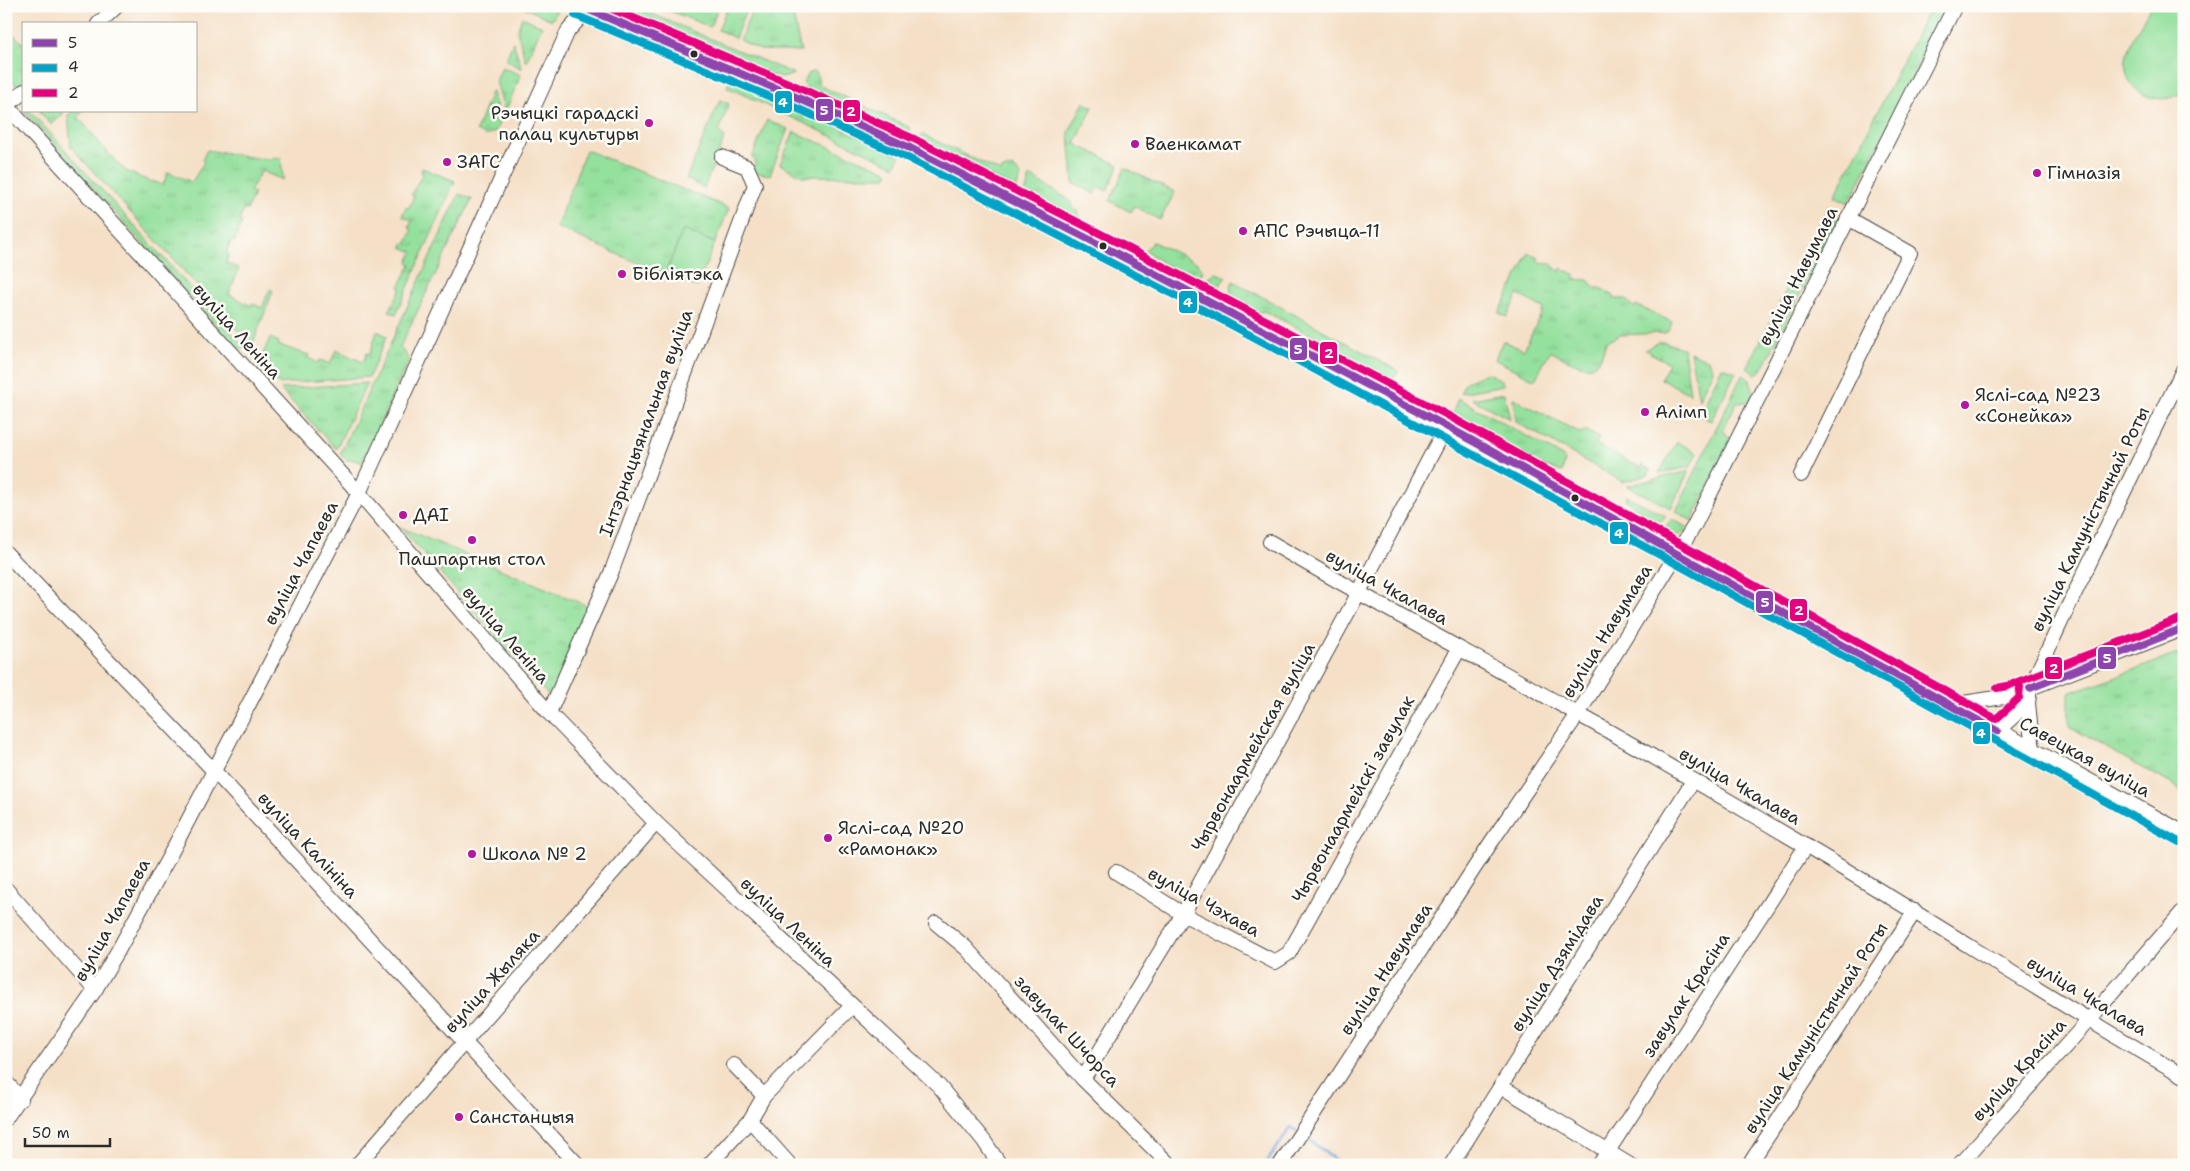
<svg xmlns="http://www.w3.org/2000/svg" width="2190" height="1171" font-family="'Shantell Sans',sans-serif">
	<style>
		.grass { fill: url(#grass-tufts); stroke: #608664 }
		.pitch { fill: #94e09d; stroke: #608664 }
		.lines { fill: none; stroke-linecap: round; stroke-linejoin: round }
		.stream { stroke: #73a5de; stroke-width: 3 }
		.minor-casing { stroke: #494642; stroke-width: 16 }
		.minor { stroke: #fff; stroke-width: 14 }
		.bus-1-casing { stroke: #fdfcf7; stroke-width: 11 }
		.bus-2-casing { stroke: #fdfcf7; stroke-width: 11 }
		.bus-3-casing { stroke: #fdfcf7; stroke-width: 11 }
		.bus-1 { stroke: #8e44ad; stroke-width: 8 }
		.bus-2 { stroke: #02a3c6; stroke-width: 8 }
		.bus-3 { stroke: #e5007d; stroke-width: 8 }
		.bus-dot { fill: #2b2b2b; stroke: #fdfcf7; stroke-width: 2 }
		.poi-dot { fill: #b5179e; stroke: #fdfcf7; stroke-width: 2 }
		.labels { text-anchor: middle; stroke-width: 5; stroke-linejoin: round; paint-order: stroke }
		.poi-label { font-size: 18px; fill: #2b2b2b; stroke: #fdfcf7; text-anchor: start }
		.street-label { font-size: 18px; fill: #2b2b2b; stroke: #fdfcf7 }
		.line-badge { stroke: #fdfcf7; stroke-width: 2 }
		.badge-label { font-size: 14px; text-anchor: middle; font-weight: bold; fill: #fff }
	</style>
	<defs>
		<pattern id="grass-tufts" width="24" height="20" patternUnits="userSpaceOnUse" patternTransform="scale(1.25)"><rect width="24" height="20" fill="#94e09d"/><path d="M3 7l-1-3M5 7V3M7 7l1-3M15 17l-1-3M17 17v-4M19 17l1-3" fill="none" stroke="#80c087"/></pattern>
	</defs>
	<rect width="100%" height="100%" fill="#fdfcf7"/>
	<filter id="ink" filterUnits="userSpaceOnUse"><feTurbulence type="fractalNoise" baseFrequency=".02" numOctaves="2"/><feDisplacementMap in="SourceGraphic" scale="10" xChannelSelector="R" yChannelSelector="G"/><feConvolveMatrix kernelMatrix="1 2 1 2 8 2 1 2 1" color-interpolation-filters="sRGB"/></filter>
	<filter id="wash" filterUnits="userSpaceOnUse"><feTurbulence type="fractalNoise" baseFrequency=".0096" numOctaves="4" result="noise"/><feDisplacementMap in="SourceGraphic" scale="20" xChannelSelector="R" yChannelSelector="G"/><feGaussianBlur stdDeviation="1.12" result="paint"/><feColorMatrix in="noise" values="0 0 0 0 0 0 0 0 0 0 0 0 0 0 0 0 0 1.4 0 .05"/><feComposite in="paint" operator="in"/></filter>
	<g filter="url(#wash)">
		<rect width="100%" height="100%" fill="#f5e0c7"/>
		<g class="grass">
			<path d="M 521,6 L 547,6 L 557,10 L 552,20 Z"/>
			<path d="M 625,6 L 633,6 L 794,74 L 783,78 L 771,75 L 622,13 Z"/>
			<path d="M 658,6 L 719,6 L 710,27 Z"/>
			<path d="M 728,6 L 748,6 L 735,38 L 718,30 Z"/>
			<path d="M 754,6 L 791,6 L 801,52 L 760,50 L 740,40 Z"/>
			<path d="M 1931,6 L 1948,6 L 1849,203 L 1835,196 Z"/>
			<path d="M 522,17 L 542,26 L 526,62 L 517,31 Z"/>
			<path d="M 13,34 L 24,44 L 24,84 L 19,88 L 6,74 L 6,40 Z"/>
			<path d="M 513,42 L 522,69 L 506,60 Z"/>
			<path d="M 502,67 L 521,75 L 505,112 L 496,81 Z"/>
			<path d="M 813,71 L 817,73 L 819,85 L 911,128 L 907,135 L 809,91 L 803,82 L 809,73 Z"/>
			<path d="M 729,82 L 745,83 L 900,156 L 895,166 L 727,87 Z"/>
			<path d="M 492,90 L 500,119 L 496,131 L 486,136 L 476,131 Z"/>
			<path d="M 720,100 L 729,104 L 719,131 L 725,137 L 704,188 L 686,179 Z"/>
			<path d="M 1084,102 L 1093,107 L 1075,144 L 1119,165 L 1107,191 L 1099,187 L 1095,194 L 1073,183 L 1069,132 Z"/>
			<path d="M 24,111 L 30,111 L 247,350 L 236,347 L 231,342 Z"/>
			<path d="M 39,111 L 63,111 L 63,114 L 51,125 Z"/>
			<path d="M 72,111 L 83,111 L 78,117 L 115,161 L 126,171 L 151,182 L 152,181 L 163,185 L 168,172 L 192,182 L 204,162 L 202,160 L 207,150 L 262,159 L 281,158 L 283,180 L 261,171 L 250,191 L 254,193 L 247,210 L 244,209 L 239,221 L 242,222 L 234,242 L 231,241 L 226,253 L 229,254 L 226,263 L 239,268 L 229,294 L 251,306 L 252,303 L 262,308 L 270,289 L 273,291 L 252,346 L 71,147 L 68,115 Z"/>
			<path d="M 767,120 L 788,129 L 770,175 L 752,172 L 756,161 L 752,158 Z"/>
			<path d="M 794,132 L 889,172 L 886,177 L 802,176 L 780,164 Z"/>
			<path d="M 922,134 L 1001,172 L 1003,169 L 1013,167 L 1021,176 L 1016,189 L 918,140 Z"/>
			<path d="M 586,150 L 729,208 L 715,243 L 683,230 L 665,275 L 556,227 Z"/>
			<path d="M 422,168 L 455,181 L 396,314 L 389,311 L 401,289 L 399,287 L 411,264 L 408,262 L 413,252 L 402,247 L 403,243 L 406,244 L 412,230 L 409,228 L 412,220 L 402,216 L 406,207 L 409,208 L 414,196 L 411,195 L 423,173 L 421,172 Z"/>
			<path d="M 1125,168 L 1175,192 L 1160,220 L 1134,206 L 1131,212 L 1110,201 Z"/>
			<path d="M 1030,176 L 1068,199 L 1081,218 L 1060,212 L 1025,194 Z"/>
			<path d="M 459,194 L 472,199 L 400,347 L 409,359 L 364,460 L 360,463 L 357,460 L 346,460 L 340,454 Z"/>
			<path d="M 1828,207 L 1836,211 L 1839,217 L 1762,370 L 1756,374 L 1747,368 Z"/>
			<path d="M 1153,242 L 1198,263 L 1202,272 L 1198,282 L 1164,264 L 1145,250 Z"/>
			<path d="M 1529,253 L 1539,258 L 1537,262 L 1550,263 L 1560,272 L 1561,268 L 1575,275 L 1574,279 L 1588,280 L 1597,290 L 1598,287 L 1615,296 L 1613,299 L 1626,299 L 1634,308 L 1636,305 L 1672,322 L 1670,328 L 1666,333 L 1620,335 L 1606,342 C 1604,348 1601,360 1596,364 C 1587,372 1559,356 1550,351 L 1535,380 L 1494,359 L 1503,341 L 1524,350 L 1544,308 L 1518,295 L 1507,317 L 1499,313 Z"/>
			<path d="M 1216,273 L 1226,277 L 1218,287 L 1205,287 L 1209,278 Z"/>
			<path d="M 1233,281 L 1398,371 C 1396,377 1391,380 1384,380 L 1341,356 L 1341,350 L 1264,311 L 1258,313 C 1244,306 1224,301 1233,281 Z"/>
			<path d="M 377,331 L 387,336 L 369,377 L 278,384 L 259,363 L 270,338 L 279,342 L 278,345 L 309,355 L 308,358 L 318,363 L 320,360 L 330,364 L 336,350 L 363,362 L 367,353 L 370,354 Z"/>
			<path d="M 1658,342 L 1665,342 L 1684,349 L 1690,394 L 1661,379 L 1669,363 L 1645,350 Z"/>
			<path d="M 1690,352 L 1708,360 L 1713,370 L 1699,399 Z"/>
			<path d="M 1722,367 L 1736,372 L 1711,421 L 1699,415 Z"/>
			<path d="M 1487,373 L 1502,380 L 1503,385 L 1460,393 L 1466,382 Z"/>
			<path d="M 1742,375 L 1750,380 L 1754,392 L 1749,402 L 1737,402 L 1723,429 L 1731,442 L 1692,521 L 1676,511 Z"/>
			<path d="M 367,383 L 336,449 L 280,389 Z"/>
			<path d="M 1504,393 L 1510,419 L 1472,399 Z"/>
			<path d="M 1458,398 L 1562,456 L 1565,460 L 1562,472 L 1535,463 L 1459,421 L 1453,413 Z"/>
			<path d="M 1513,398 L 1582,434 L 1585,430 L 1599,438 L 1596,444 L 1641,468 L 1642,465 L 1651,470 L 1648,475 L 1623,482 L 1516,422 Z"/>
			<path d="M 1677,442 L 1697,453 L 1690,467 L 1659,473 Z"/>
			<path d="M 1689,471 L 1671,508 L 1627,486 Z"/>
			<path d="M 1627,496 L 1666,516 L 1657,525 L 1625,499 Z"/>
			<path d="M 1672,519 L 1688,528 C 1680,537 1671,539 1660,533 Z"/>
			<path d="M 400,527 L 595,609 L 554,703 L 546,693 Z"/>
			<path d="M 2184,652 L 2184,791 L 2069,727 L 2069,693 Z"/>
		</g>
		<g class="pitch">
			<path d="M 2151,6 L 2184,6 L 2184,91 C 2159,110 2121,92 2126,59 C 2128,41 2143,22 2151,6 Z"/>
			<path d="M 683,230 L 715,243 L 697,287 L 665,275 Z"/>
		</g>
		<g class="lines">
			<g class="stream">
				<path d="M 1304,1136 L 1341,1165"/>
				<path d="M 1265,1165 L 1291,1127 L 1297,1131"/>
			</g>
		</g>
	</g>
	<g filter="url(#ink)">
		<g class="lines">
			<g class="minor-casing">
				<g id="minor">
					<path d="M 579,6 L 789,94 L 910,148 L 1214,304 L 1678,553 L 2184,833"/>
					<path d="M 98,24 L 117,6"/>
					<path d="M 6,105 L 359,493 L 549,713 L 656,823 L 939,1086 L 984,1141 L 1000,1165"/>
					<path d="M 6,107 L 24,91"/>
					<path d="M 1801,475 L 1910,253 L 1848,218"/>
					<path d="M 1270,542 C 1371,601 1474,656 1576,713 C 1652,755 1727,800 1802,844 C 1930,919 2054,1002 2184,1076"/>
					<path d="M 6,553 L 214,771 L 578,1165"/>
					<path d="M 2028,703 L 2033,751"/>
					<path d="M 1950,705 L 2010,696 L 2184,628"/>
					<path d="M 549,713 L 611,573 L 755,185 L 747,167 L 722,157"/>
					<path d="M 1997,731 L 2028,703 L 2030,688 L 2066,611 L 2184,368"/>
					<path d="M 1116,872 L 1183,914 L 1275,962 L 1289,953 L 1459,649"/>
					<path d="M 6,889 L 95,990"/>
					<path d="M 936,923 L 966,948 L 1083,1079 L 1170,1165"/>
					<path d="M 734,1065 L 764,1096"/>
					<path d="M 1083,1079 L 1183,914 L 1358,594 L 1446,427"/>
					<path d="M 6,1082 L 21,1099"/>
					<path d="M 1502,1087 L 1630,1165"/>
					<path d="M 6,1118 L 95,990 L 119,949 L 170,855 L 359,493 L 568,31 L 591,6"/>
					<path d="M 750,1120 L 790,1165"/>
					<path d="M 357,1165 L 656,823"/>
					<path d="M 709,1165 L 750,1120 L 764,1096 L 851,1007"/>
					<path d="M 1280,1165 L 1490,844 L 1578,714 L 1694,526 L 1955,6"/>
					<path d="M 1451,1165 L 1693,781"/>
					<path d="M 1599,1165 L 1806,846"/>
					<path d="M 1749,1165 L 1915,911"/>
					<path d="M 1959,1165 L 2088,1021 L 2184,910"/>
				</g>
			</g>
			<use href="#minor" class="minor"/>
			<g class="bus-1-casing">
				<g id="bus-1">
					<path d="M 580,6 L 789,94 L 910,148 L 1102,246 L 1442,424 L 1997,731"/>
					<path d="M 2030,688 L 2184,628"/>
				</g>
			</g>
			<g class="bus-2-casing">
				<path id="bus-2" d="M 575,15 L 785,103 L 906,157 L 1209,313 L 1673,562 L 2179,842"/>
			</g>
			<g class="bus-3-casing">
				<g id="bus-3">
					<path d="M 605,6 L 793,85 L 914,139 L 1107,237 L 1447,415 L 1996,719 L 2019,698 L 2020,687"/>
					<path d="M 1997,688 L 2007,686 L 2180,619"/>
				</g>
			</g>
			<use href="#bus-1" class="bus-1"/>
			<use href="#bus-2" class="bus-2"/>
			<use href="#bus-3" class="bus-3"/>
		</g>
	</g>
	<g class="bus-dot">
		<circle cx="694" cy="54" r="4.5"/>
		<circle cx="1103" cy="246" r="4.5"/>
		<circle cx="1575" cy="498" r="4.5"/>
	</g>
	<g class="poi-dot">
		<circle cx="649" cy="123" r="5"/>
		<circle cx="1135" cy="144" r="5"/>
		<circle cx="447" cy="162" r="5"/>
		<circle cx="2037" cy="173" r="5"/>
		<circle cx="1243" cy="231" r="5"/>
		<circle cx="622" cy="274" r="5"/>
		<circle cx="1965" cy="405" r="5"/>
		<circle cx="1645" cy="412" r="5"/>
		<circle cx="403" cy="515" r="5"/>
		<circle cx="472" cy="540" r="5"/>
		<circle cx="828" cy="838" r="5"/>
		<circle cx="472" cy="854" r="5"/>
		<circle cx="459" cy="1117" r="5"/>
	</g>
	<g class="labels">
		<g class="poi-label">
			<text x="639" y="119" text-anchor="end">Рэчыцкі гарадскі<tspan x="639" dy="21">палац культуры</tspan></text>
			<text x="1145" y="150">Ваенкамат</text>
			<text x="457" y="168">ЗАГС</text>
			<text x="2047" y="179">Гімназія</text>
			<text x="1253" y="237">АПС Рэчыца-11</text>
			<text x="632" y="280">Бібліятэка</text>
			<text x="1975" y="401">Яслі-сад №23<tspan x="1975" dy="21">«Сонейка»</tspan></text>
			<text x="1655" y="418">Алімп</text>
			<text x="413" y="521">ДАІ</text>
			<text x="472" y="565" text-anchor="middle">Пашпартны стол</text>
			<text x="838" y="834">Яслі-сад №20<tspan x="838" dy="21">«Рамонак»</tspan></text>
			<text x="482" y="860">Школа № 2</text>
			<text x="469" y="1123">Санстанцыя</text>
		</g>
		<g class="street-label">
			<text transform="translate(1798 276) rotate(-63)" y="6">вуліца Навумава</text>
			<text transform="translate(237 331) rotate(48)" y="6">вуліца Леніна</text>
			<text transform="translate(646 423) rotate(-70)" y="6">Інтэрнацыянальная вуліца</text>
			<text transform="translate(2090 519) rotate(-64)" y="6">вуліца Камуністычнай Роты</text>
			<text transform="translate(301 563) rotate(-62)" y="6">вуліца Чапаева</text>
			<text transform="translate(1387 587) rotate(29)" y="6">вуліца Чкалава</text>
			<text transform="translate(1607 631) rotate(-58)" y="6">вуліца Навумава</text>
			<text transform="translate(506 635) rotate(49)" y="6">вуліца Леніна</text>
			<text transform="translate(1253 747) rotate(-61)" y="6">Чырвонаармейская вуліца</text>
			<text transform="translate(2085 757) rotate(29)" y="6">Савецкая вуліца</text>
			<text transform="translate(1740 786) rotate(30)" y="6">вуліца Чкалава</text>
			<text transform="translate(1353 799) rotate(-61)" y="6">Чырвонаармейскі завулак</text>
			<text transform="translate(308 845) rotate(47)" y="6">вуліца Калініна</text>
			<text transform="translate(1204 902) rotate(29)" y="6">вуліца Чэхава</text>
			<text transform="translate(112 920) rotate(-61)" y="6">вуліца Чапаева</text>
			<text transform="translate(788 922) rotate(43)" y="6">вуліца Леніна</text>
			<text transform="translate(1557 963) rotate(-58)" y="6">вуліца Дзямідава</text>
			<text transform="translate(1386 969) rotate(-57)" y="6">вуліца Навумава</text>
			<text transform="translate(492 981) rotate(-48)" y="6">вуліца Жыляка</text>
			<text transform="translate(1686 995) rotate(-57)" y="6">завулак Красіна</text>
			<text transform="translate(2087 996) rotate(31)" y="6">вуліца Чкалава</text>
			<text transform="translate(1816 1028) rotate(-57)" y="6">вуліца Камуністычнай Роты</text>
			<text transform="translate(1067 1031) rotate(47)" y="6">завулак Шчорса</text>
			<text transform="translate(2019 1070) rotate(-48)" y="6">вуліца Красіна</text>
		</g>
	</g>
	<g class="line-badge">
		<rect x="774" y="90" width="19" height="24" rx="5" fill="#02a3c6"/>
		<rect x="815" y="98" width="19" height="24" rx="5" fill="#8e44ad"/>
		<rect x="842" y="99" width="19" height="24" rx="5" fill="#e5007d"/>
		<rect x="1178" y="290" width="20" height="24" rx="5" fill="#02a3c6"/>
		<rect x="1289" y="337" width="19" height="24" rx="5" fill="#8e44ad"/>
		<rect x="1319" y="341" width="19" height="24" rx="5" fill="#e5007d"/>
		<rect x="1609" y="521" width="20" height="24" rx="5" fill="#02a3c6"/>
		<rect x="1755" y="590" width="19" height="24" rx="5" fill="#8e44ad"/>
		<rect x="1789" y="598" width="19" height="24" rx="5" fill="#e5007d"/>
		<rect x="2097" y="646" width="20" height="24" rx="5" fill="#8e44ad"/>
		<rect x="2044" y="656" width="19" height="24" rx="5" fill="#e5007d"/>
		<rect x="1972" y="721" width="19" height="24" rx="5" fill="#02a3c6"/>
	</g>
	<g class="badge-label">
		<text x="783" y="107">4</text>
		<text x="824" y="115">5</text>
		<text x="851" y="116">2</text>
		<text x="1188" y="307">4</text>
		<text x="1298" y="354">5</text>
		<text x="1329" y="358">2</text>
		<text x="1619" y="538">4</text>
		<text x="1765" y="607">5</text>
		<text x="1799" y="615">2</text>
		<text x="2107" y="663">5</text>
		<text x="2054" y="673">2</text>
		<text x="1981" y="738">4</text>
	</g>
	<rect width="2190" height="1171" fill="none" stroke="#fdfcf7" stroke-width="25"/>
	<rect x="22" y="22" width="175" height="90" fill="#fdfcf7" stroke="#a9a8a5"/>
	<rect x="32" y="39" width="25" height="8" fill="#8e44ad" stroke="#a9a8a5"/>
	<text x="68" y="48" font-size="15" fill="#2b2b2b">5</text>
	<rect x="32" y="64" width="25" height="8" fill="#02a3c6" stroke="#a9a8a5"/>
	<text x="68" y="72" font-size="15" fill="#2b2b2b">4</text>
	<rect x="32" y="89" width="25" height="8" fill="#e5007d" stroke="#a9a8a5"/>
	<text x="68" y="98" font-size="15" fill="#2b2b2b">2</text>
	<path d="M25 1138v8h85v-8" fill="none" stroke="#2b2b2b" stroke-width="2.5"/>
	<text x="32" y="1138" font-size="15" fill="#2b2b2b" stroke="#fdfcf7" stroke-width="4" paint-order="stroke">50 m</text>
</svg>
